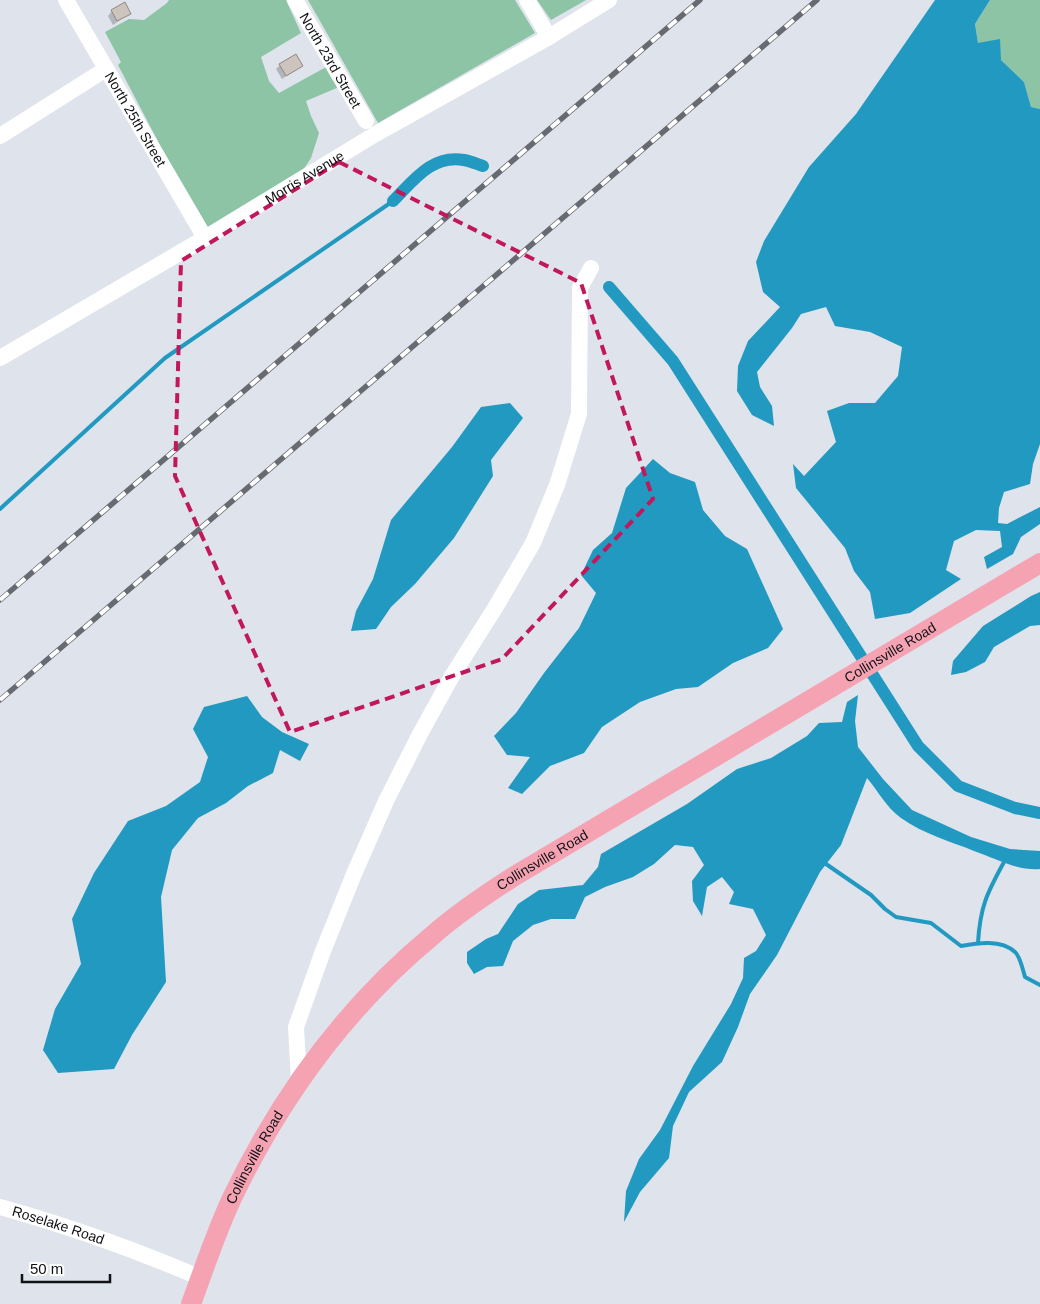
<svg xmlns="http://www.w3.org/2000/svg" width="1040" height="1304" font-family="Arial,sans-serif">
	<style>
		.green { fill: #8cc4a5 }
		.water { fill: #2299c0 }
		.shadow { fill: #0003 }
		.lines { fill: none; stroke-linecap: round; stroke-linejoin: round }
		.stream { stroke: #2299c0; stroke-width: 4 }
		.canal { stroke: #2299c0; stroke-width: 12 }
		.building { fill: #cec4be; stroke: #908781 }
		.minor { stroke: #fff; stroke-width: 16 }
		.major { stroke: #f5a3b3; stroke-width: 20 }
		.rail-casing { stroke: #676a70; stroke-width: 5.5 }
		.rail { stroke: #fff; stroke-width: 4; stroke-dasharray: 11; stroke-linecap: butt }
		.marked { fill: none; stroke: #c2185b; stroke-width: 4; stroke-dasharray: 10 6; stroke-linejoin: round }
		.labels { text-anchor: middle; stroke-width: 5; stroke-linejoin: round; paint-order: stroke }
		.street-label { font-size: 14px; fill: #101115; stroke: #fff }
	</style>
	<rect width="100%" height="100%" fill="#dee3ec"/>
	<g class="green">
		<path d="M 169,0 L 286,0 L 301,33 L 261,57 L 269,81 L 279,93 L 328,66 L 339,87 L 306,101 L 311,116 L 319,133 L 311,158 L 297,179 L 208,237 L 118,65 L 121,62 L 105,32 L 129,19 L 144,20 L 167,3 Z"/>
		<path d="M 308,0 L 515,0 L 535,33 L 378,123 Z"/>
		<path d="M 537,0 L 586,0 L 551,20 Z"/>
		<path d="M 990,0 L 1040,0 L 1040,109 L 1031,107 L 1024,82 L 1001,60 L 978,43 L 975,24 Z"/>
	</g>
	<g class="water">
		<path d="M 935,0 L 990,0 L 975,24 L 978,43 L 1000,39 L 1001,60 L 1024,82 L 1031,107 L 1040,109 L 1040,444 L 1033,464 L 1030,484 L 1004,492 L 999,508 L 998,523 L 1007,524 L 1040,507 L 1040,524 L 1021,537 L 1013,554 L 987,569 L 984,557 L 1002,547 L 1000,531 L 976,530 L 954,541 L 946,570 L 961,579 L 910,613 L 875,619 L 870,592 L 854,571 L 845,548 L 796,488 L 793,464 L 804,476 L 836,442 L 827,411 L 849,403 L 875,403 L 898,376 L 902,347 L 870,332 L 835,326 L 826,307 L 801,314 L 792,328 L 757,372 L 760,387 L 772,406 L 774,426 L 752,415 L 737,391 L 738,366 L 748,341 L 780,307 L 763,292 L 756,262 L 764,241 L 809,167 L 856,114 Z"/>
		<path d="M 510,403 L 523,418 L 491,460 L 493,476 L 454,538 L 415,584 L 391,607 L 376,629 L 351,631 L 356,611 L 373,579 L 391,520 L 452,447 L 481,407 Z"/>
		<path d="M 653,459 L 670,473 L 695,482 L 703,510 L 725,536 L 747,549 L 783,629 L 768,648 L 733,663 L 698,687 L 676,689 L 640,702 L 602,727 L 584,753 L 550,766 L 522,794 L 508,788 L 530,757 L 507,755 L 494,736 L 516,713 L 544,673 L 579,628 L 596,593 L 581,575 L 593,550 L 612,533 L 626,488 Z"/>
		<path d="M 1040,592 L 1040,625 L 1030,626 L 994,647 L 985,662 L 966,672 L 951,675 L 953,661 L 983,626 L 1031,596 Z"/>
		<path d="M 858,695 L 855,721 L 858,747 L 883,779 L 912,810 L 971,837 L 1010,849 L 1040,851 L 1040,869 C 1017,871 995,858 974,851 C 950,841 923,834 901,818 C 885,806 879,792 867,778 L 841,845 L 820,872 L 777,955 L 750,994 L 738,1027 L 722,1062 L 689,1092 L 673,1126 L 669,1158 L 640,1192 L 624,1222 L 626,1191 L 639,1159 L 660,1130 L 693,1066 L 731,1004 L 743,978 L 744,958 L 756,951 L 766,935 L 753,909 L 729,904 L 734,892 L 722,877 L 707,887 L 702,916 L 693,901 L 692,881 L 704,865 L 693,847 L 675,845 L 654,864 L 633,877 L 605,887 L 585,897 L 575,919 L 551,919 L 533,925 L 513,941 L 503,966 L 487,967 L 474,974 L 467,963 L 467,952 L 486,939 L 498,934 L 518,904 L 539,890 L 583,885 L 598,867 L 601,854 L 687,804 L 737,769 L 771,758 L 807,736 L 819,723 L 842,722 L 847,702 Z"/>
		<path d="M 247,696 L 262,717 L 282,732 L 309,744 L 300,761 L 280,750 L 273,773 L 248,786 L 226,803 L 198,818 L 172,850 L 161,897 L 166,982 L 132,1035 L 114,1069 L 58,1073 L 43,1050 L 55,1009 L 81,964 L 72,919 L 94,873 L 128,821 L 166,806 L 200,782 L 208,757 L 193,729 L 204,707 Z"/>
	</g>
	<g class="shadow">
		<path d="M 112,11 L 130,13 L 113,25 L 108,16 Z"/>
		<path d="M 280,65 L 302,65 L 282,79 L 276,69 Z"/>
	</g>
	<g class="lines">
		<g class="stream">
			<path d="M 0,509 L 165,358 L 393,201"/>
			<path d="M 826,864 L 871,895 L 885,909 L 896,917 L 931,923 L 961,946 C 977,943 1001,939 1015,952 C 1020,956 1023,970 1025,977 L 1040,985"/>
			<path d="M 978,943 C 980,907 987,893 1004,862"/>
		</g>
		<g class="canal">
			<path d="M 393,201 C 413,181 432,154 464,160 C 470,161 477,164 483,166"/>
			<path d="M 609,287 L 673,361 L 918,746 L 958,786 L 1015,808 L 1040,813"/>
		</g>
	</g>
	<g class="building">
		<path d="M 125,2 L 131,14 L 117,21 L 111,10 Z"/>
		<path d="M 296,54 L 303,66 L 286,76 L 279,64 Z"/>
	</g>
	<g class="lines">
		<g class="minor">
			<path id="s1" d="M 66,0 L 205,238"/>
			<path id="s2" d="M 295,0 L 366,121"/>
			<path d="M 527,0 L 549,37"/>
			<path d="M 0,136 L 106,69"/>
			<path id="s3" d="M 0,358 L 205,238 L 374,135 L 549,37 L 609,0"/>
			<path d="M 299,1081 L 296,1027 L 323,951 L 354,874 L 386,801 L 420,734 L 452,676 L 495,608 L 533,543 L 557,485 L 579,414 L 580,288 L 591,268"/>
			<path id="s4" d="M 0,1207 C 68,1226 136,1250 201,1278"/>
		</g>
		<path class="major" id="s5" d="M 191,1304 C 204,1269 216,1232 232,1198 C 280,1098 347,1006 433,935 C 458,913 485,895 513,877 L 1040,563"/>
		<g class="rail-casing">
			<g id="rail">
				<path d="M 0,600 L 700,0"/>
				<path d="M 0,700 L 817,0"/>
			</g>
		</g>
		<use href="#rail" class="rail"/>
	</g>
	<path class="marked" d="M 339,162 L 581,283 L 653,499 L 502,659 L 290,732 L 175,476 L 181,261 Z"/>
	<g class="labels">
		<g class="street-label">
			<text dy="5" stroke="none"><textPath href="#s2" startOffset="70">North 23rd Street</textPath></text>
			<text dy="5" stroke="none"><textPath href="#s1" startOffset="138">North 25th Street</textPath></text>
			<text dy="5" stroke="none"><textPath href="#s3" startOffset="354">Morris Avenue</textPath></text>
			<text dy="5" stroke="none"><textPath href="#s5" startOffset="985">Collinsville Road</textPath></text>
			<text dy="5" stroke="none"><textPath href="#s5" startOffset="580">Collinsville Road</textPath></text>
			<text dy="5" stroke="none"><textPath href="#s5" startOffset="160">Collinsville Road</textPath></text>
			<text dy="5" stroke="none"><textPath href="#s4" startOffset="61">Roselake Road</textPath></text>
		</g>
	</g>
	<path d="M22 1274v8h88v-8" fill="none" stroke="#101115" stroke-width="2.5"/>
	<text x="30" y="1274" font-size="15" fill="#101115" stroke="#ffffff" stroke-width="4" paint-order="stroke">50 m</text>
</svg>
